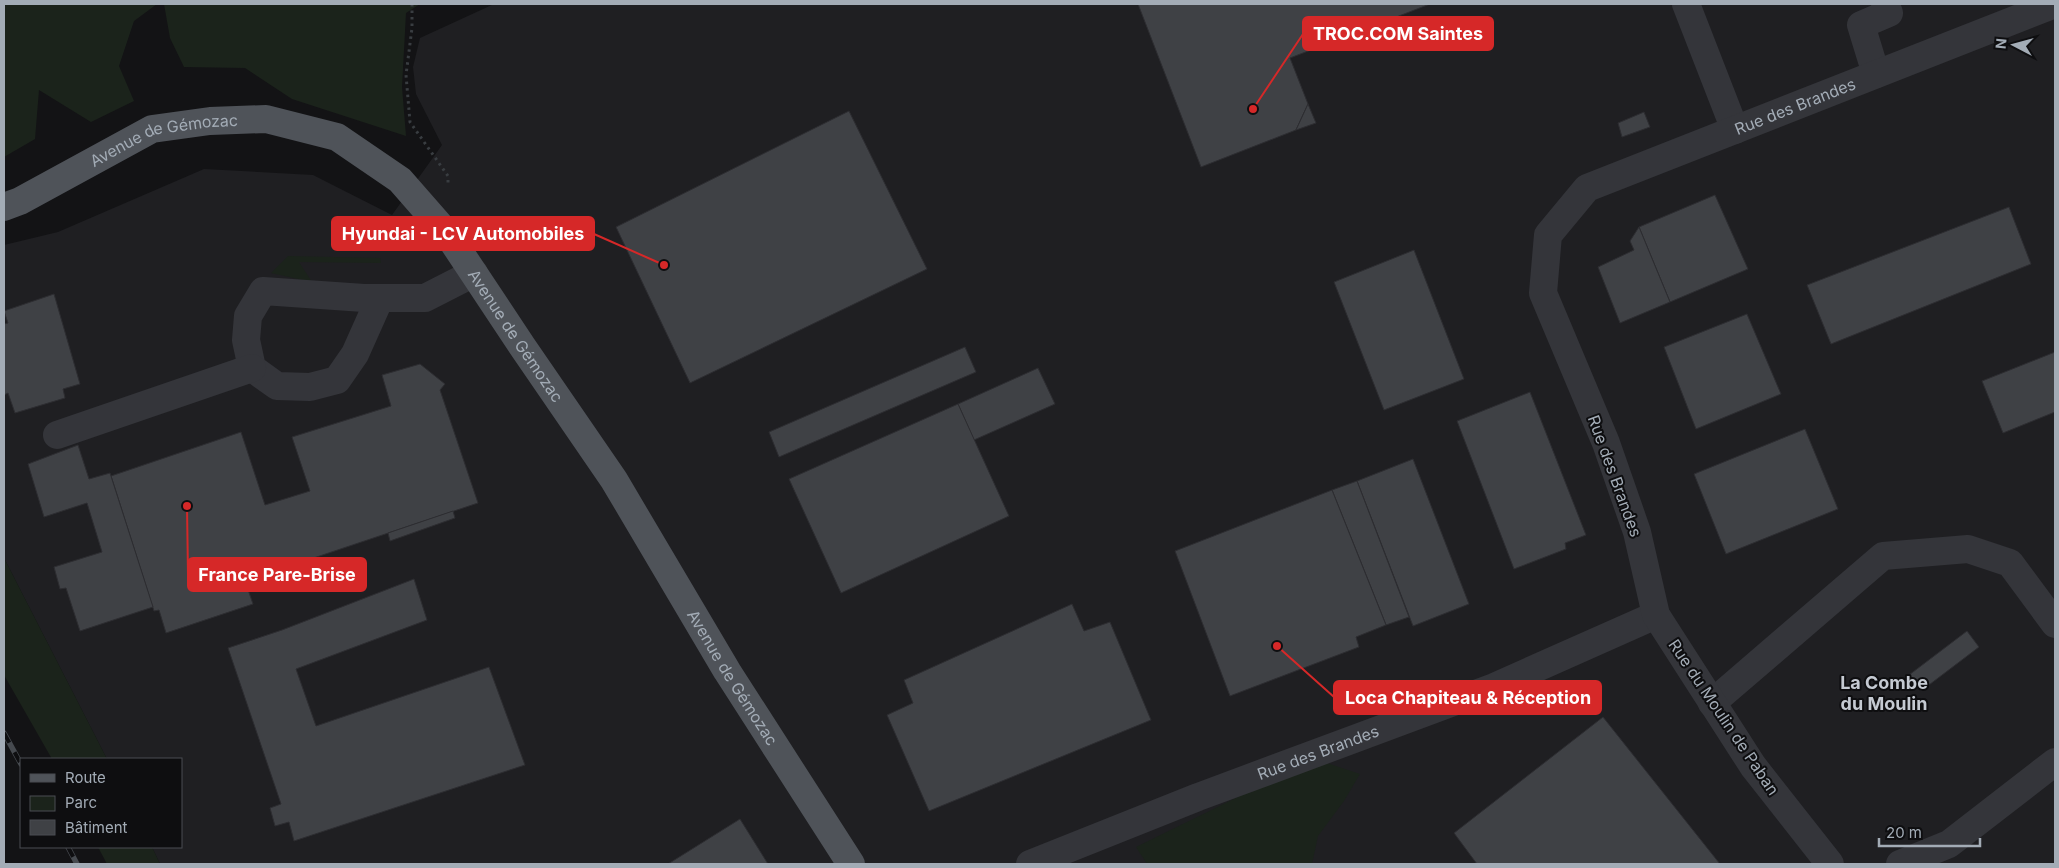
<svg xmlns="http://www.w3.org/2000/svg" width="2059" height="868" font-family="Inter,sans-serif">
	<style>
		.built { fill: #1f1f22 }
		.green { fill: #1b231b }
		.building { fill: #3f4145; stroke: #2d2d31 }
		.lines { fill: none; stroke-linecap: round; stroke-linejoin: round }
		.path { stroke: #393d41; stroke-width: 3; stroke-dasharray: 2.5 4; stroke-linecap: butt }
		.minor { stroke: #34353a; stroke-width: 28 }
		.major { stroke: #4f5359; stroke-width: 28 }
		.rail-casing { stroke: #464a4f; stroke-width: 5.5 }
		.rail { stroke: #0e0e10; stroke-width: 4; stroke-dasharray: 11; stroke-linecap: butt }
		.labels { text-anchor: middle; stroke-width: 4; stroke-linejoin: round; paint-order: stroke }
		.street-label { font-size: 16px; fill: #a3acb6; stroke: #0e0e10 }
		.neighbourhood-label { font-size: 18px; font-weight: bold; fill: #c5cad2; stroke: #0e0e10 }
		.leader { fill: none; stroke: #d62828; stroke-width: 2 }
		.callout-dot { fill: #d62828; stroke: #0e0e10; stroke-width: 2 }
		.callout { fill: #d62828; stroke: #d62828; stroke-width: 2 }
		.callout-label { font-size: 18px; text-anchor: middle; font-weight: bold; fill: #fff }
	</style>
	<rect width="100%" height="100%" fill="#131315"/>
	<path class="built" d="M 494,4 L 2055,4 L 2055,864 L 160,864 L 152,847 L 181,847 L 181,759 L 107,759 L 4,558 L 4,245 L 58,232 L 204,169 L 313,175 L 392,215 L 442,145 L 416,94 L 413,67 L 420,38 Z"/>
	<g class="green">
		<path d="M 4,4 L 157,4 L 134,21 L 119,66 L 134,101 L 91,122 L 39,90 L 35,139 L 4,157 Z"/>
		<path d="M 164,4 L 420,4 L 406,13 L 402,87 L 406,136 L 292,99 L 245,68 L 184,67 L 170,38 Z"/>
		<path d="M 288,256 L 380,258 L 381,263 L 299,262 L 312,282 L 271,273 Z"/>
		<path d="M 4,558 L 107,759 L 52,759 L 4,675 Z"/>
		<path d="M 1315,759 L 1360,774 L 1344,801 L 1318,836 L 1312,864 L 1147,864 L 1136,847 Z"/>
		<path d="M 98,847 L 152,847 L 160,864 L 107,864 Z"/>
	</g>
	<g class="building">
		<path d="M 1138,4 L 1430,4 L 1290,58 L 1308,104 L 1296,130 L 1201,167 Z"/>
		<path d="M 1308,104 L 1316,123 L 1296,130 Z"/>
		<path d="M 849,111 L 927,269 L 690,383 L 616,227 Z"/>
		<path d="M 1644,112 L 1650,127 L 1622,137 L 1618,123 Z"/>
		<path d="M 1715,195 L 1748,269 L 1670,302 L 1639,227 Z"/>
		<path d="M 2009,207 L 2031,264 L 1831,344 L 1807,285 Z"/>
		<path d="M 1639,227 L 1670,302 L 1620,323 L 1598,267 L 1634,250 L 1630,241 Z"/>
		<path d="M 1414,250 L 1464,379 L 1384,410 L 1334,282 Z"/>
		<path d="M 54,294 L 80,384 L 63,389 L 65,398 L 15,413 L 8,393 L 4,395 L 4,324 L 8,323 L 4,311 Z"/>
		<path d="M 1747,314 L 1781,394 L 1696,429 L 1664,347 Z"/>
		<path d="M 965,347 L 976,372 L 779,457 L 769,432 Z"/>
		<path d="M 2055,352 L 2055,412 L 2003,433 L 1982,381 Z"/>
		<path d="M 420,364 L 445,384 L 440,390 L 478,503 L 245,581 L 253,604 L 166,633 L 159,610 L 154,611 L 111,476 L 241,432 L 265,505 L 310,491 L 292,437 L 391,406 L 382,375 Z"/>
		<path d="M 1038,368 L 1055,404 L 974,440 L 958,404 Z"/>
		<path d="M 1530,392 L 1586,535 L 1565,543 L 1566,549 L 1514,569 L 1457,421 Z"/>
		<path d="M 958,404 L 1009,516 L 841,593 L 789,479 Z"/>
		<path d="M 1805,429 L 1838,509 L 1726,554 L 1694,474 Z"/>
		<path d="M 78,445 L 89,479 L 110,473 L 153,607 L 80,631 L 66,588 L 60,589 L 54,567 L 102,552 L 87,503 L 44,517 L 28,464 Z"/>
		<path d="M 1413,459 L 1469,604 L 1413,626 L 1357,481 Z"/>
		<path d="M 1357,481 L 1409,617 L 1386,625 L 1332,490 Z"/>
		<path d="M 1332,490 L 1386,625 L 1356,637 L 1359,647 L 1230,696 L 1175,551 Z"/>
		<path d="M 453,511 L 455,518 L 390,541 L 388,533 Z"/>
		<path d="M 414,579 L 427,620 L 296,669 L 316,726 L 489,667 L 525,765 L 294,841 L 289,822 L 275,826 L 270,808 L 281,804 L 228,648 L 282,630 Z"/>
		<path d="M 1072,604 L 1084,631 L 1110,622 L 1151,720 L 929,811 L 887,715 L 913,703 L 904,680 Z"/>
		<path d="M 1967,631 L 1979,647 L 1921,691 L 1909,675 Z"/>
		<path d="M 1603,717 L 1720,864 L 1477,864 L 1454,833 Z"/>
		<path d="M 740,819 L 768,864 L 668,864 Z"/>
	</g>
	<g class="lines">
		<path class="path" d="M 412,4 L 412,28 L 406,75 L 410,122 L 448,176 L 448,186"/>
		<g class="minor">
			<path d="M 1686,4 L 1735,130"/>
			<path d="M 1876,74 L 1861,25 L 1889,13 L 1885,4"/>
			<path d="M 380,298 L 355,354 L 337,380 L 310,387 L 277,386 L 252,368 L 246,340 L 248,316 L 263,291 L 364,298 L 425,298 L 474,273"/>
			<path d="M 57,435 L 252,368"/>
			<path d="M 1712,703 L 1883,556 L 1968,549 L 2010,563 L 2055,624"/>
			<path id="s1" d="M 1030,864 L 1198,797 L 1494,687 L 1656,615"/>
			<path id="s2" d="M 1830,864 L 1753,766 L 1656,615 L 1637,532 L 1606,443 L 1543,293 L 1548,235 L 1587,188 L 2055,4"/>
			<path d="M 1900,864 L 1949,844 L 2055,762"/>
		</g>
		<path class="major" id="s3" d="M 4,207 L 20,201 L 152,129 L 210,121 L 266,119 L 337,137 L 400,180 L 449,236 L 522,346 L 614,480 L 727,671 L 851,864"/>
		<g class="rail-casing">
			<g id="rail">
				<path d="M 4,733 L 21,764"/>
				<path d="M 68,847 L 77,864"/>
			</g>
		</g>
		<use href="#rail" class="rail"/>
	</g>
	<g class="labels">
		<g class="street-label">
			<text dy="6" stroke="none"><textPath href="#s2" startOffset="989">Rue des Brandes</textPath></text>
			<text dy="6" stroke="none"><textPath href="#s3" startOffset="176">Avenue de Gémozac</textPath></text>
			<text dy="6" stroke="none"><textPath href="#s3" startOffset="626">Avenue de Gémozac</textPath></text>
			<text transform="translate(1615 476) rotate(70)" y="6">Rue des Brandes</text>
			<text dy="6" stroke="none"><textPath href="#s3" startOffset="1031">Avenue de Gémozac</textPath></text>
			<text transform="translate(1724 717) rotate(56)" y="6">Rue du Moulin de Paban</text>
			<text dy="6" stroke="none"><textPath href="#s1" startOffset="309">Rue des Brandes</textPath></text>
		</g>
		<g class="neighbourhood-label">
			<text x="1884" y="689">La Combe<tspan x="1884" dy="21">du Moulin</tspan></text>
		</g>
	</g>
	<path class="leader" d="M1253 109L1303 34M664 265L594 234M187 506L188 575M1277 646L1334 697"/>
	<g class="callout-dot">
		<circle cx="1253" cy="109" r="5"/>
		<circle cx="664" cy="265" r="5"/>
		<circle cx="187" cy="506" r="5"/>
		<circle cx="1277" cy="646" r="5"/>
	</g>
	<g class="callout">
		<rect x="1303" y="17" width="190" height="33" rx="5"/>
		<rect x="332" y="217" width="262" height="33" rx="5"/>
		<rect x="188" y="558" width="178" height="33" rx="5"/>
		<rect x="1334" y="681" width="267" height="33" rx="5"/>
	</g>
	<g class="callout-label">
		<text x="1398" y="40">TROC.COM Saintes</text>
		<text x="463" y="240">Hyundai - LCV Automobiles</text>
		<text x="277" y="581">France Pare-Brise</text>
		<text x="1468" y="704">Loca Chapiteau &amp; Réception</text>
	</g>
	<rect width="2059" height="868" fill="none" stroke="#a3acb6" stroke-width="10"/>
	<rect x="20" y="758" width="162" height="90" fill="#0e0e10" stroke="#4a4d52"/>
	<rect x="30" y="774" width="25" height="8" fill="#4f5359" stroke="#4a4d52"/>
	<text x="65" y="783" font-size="15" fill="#a3acb6">Route</text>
	<rect x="30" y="796" width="25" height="15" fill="#1b231b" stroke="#4a4d52"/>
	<text x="65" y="808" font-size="15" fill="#a3acb6">Parc</text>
	<rect x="30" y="820" width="25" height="15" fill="#3f4145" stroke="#4a4d52"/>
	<text x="65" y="833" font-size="15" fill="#a3acb6">Bâtiment</text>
	<g transform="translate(2014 45) rotate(276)" stroke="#0e0e10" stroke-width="4" paint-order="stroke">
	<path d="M0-4L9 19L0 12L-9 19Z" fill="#a3acb6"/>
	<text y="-8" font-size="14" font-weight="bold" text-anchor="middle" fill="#a3acb6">N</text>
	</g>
	<path d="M1879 838v8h101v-8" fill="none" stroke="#a3acb6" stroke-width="2.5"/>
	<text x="1886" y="838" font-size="15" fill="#a3acb6" stroke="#0e0e10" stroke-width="4" paint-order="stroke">20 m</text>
</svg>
